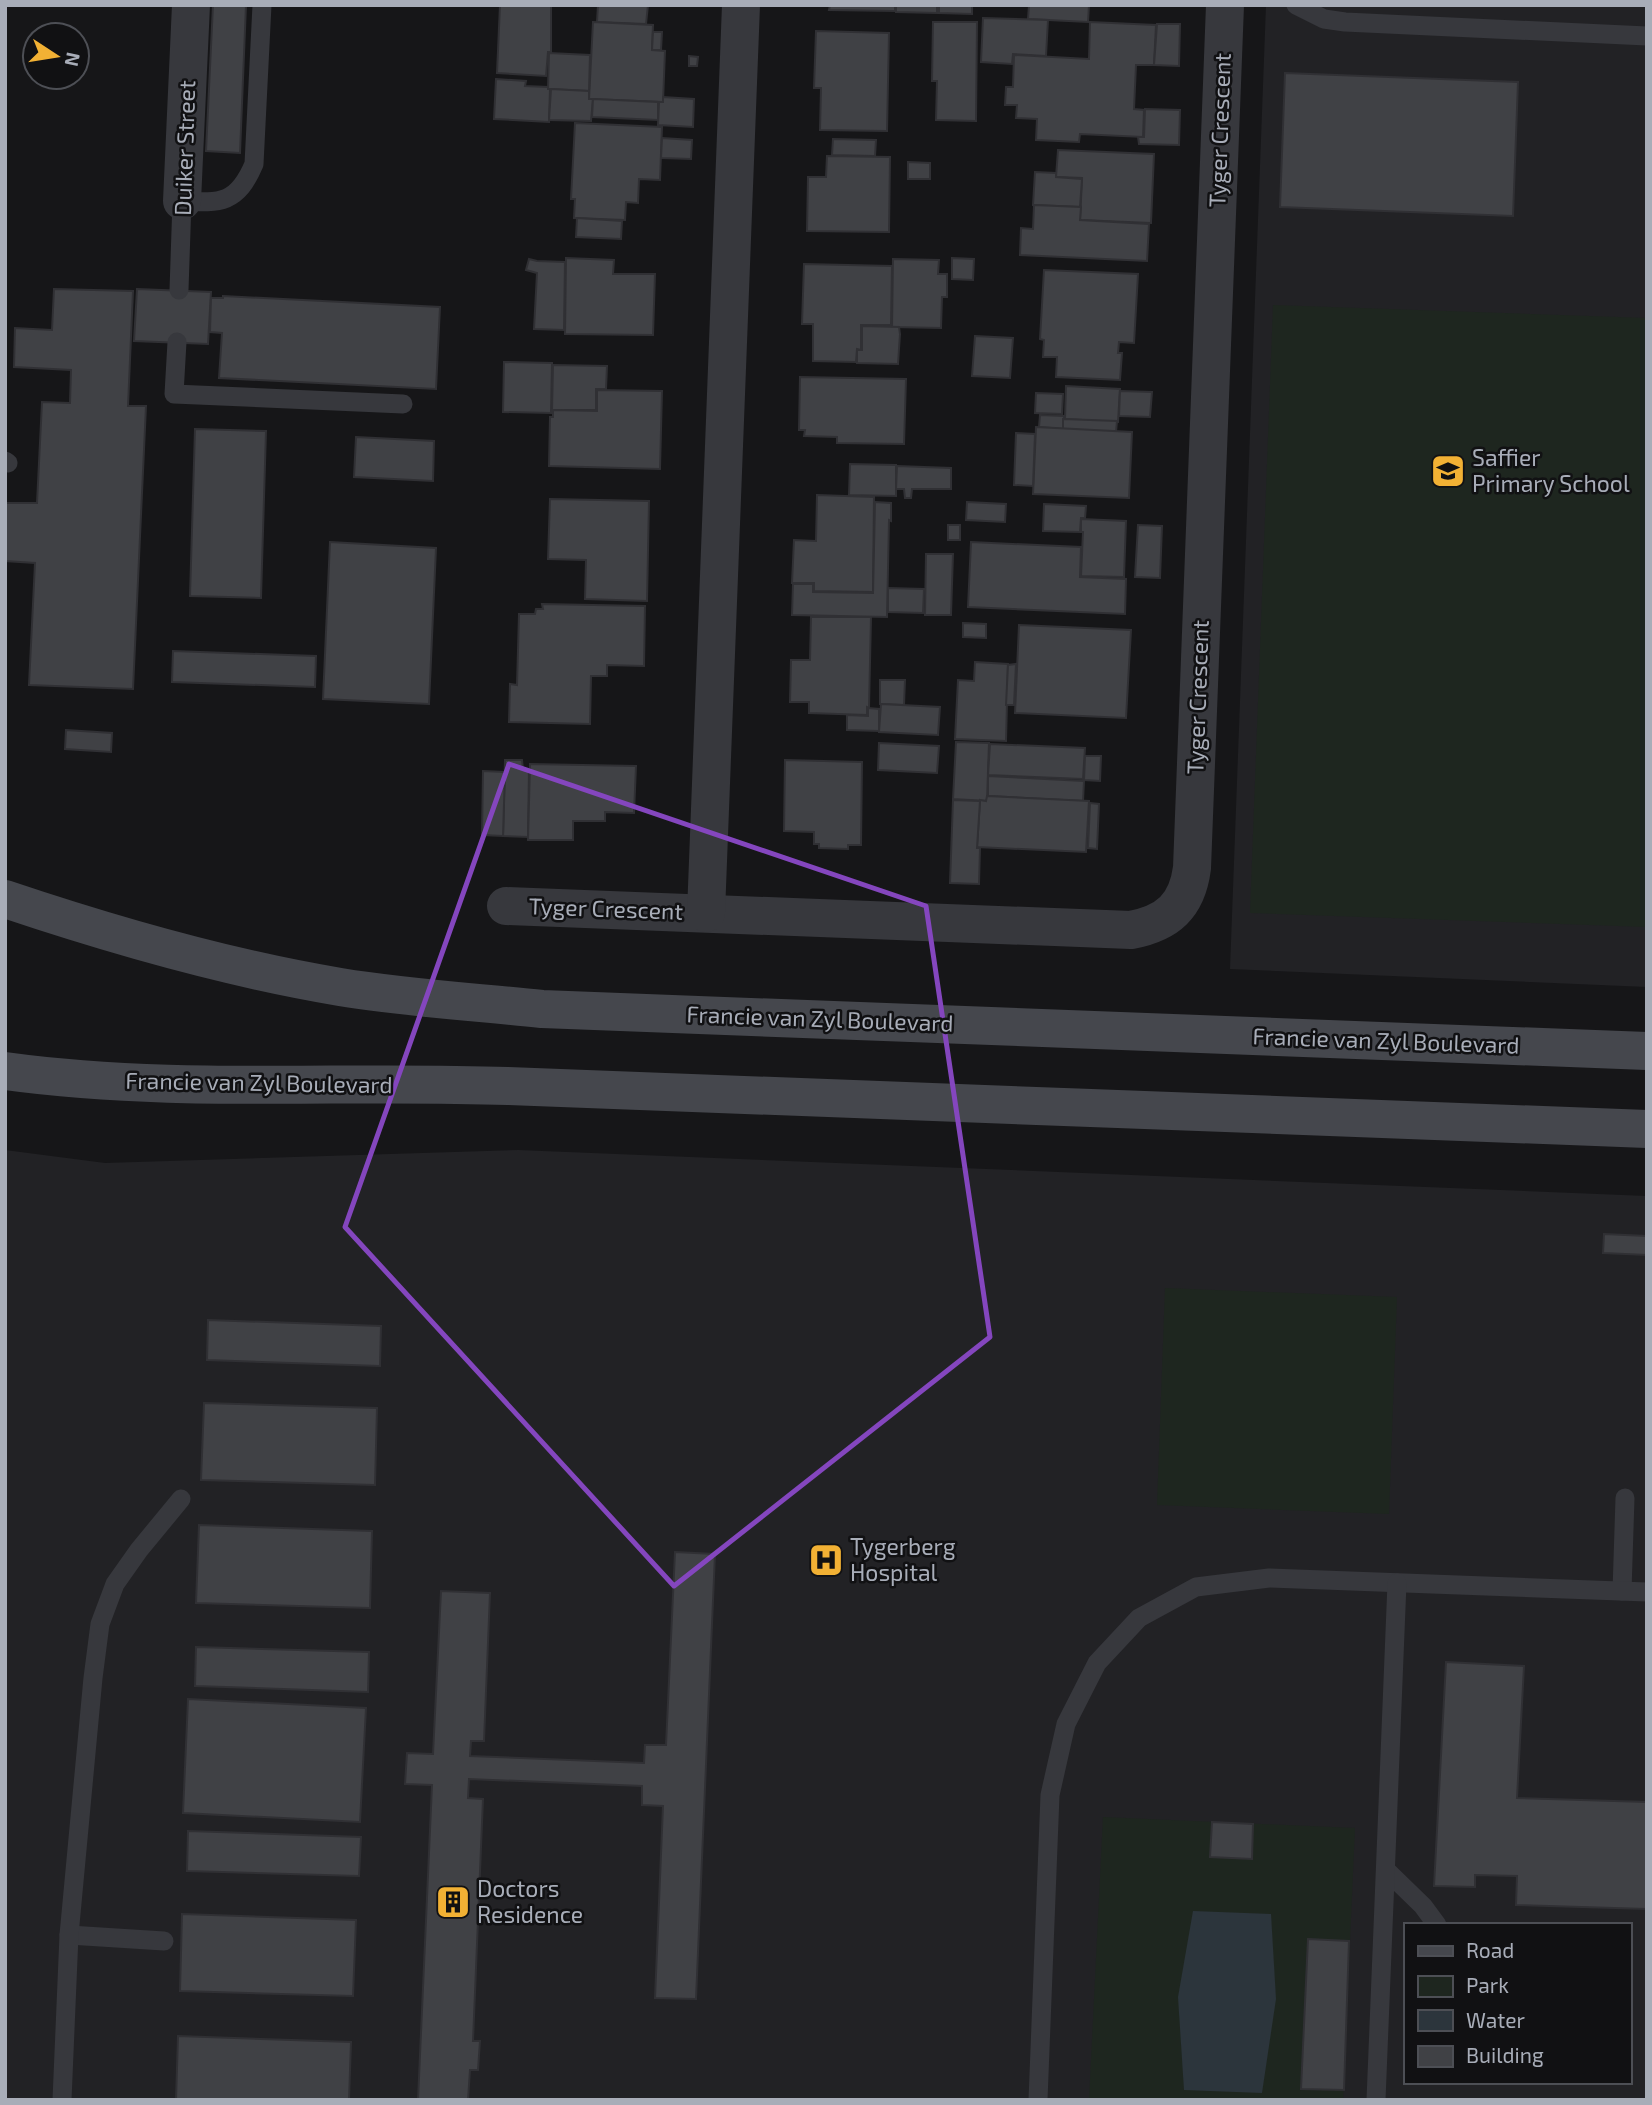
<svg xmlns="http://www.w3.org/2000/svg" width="1652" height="2105" font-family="'Exo 2',sans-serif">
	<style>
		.built { fill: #222225; fill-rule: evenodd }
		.green { fill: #1e261f }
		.water { fill: #2c353c }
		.building { fill: #404145; stroke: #303034; stroke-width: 2 }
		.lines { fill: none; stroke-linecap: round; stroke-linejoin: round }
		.service { stroke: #37383d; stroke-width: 19 }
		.minor { stroke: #37383d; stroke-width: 38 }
		.secondary { stroke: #45474d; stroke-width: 38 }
		.marked { fill: none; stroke: #8446be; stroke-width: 5; stroke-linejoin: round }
		.labels { text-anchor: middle; stroke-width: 5; stroke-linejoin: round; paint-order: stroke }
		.street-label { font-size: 23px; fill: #a8adb8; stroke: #111113 }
		.poi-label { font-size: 23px; fill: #a8adb8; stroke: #111113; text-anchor: start }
	</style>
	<rect width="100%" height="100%" fill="#161618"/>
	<g class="built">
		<path d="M 1266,5 L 1647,5 L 1647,987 L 1230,969 Z"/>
		<path d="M 5,1150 L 105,1163 L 518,1150 L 1647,1196 L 1647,2100 L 5,2100 ZM 1405,1925 L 1629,1925 L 1629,2082 L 1405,2082 Z"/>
	</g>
	<g class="green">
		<path d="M 1273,305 L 1647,318 L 1647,927 L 1250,913 Z"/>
		<path d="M 1165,1288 L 1397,1297 L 1389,1514 L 1157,1505 Z"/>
		<path d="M 1103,1817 L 1355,1828 L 1343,2100 L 1089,2100 Z"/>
	</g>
	<path class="water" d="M 1193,1911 L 1271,1914 L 1276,1999 L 1262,2093 L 1184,2090 L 1178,1997 Z"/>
	<g class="building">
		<path d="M 213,5 L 246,5 L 240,153 L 206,151 Z"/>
		<path d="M 500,5 L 551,5 L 551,52 L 548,52 L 546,76 L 497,73 Z"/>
		<path d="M 598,5 L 648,5 L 646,24 L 597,22 Z"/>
		<path d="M 830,5 L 895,5 L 895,11 L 829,10 Z"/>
		<path d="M 896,5 L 937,5 L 937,13 L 896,12 Z"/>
		<path d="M 939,5 L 972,5 L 972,14 L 939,13 Z"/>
		<path d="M 1029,5 L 1089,5 L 1088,22 L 1028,19 Z"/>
		<path d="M 983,18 L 1048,20 L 1046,56 L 1013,54 L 1012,64 L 981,62 Z"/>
		<path d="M 593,22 L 653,25 L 652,50 L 665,51 L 663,102 L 589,99 Z"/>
		<path d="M 933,22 L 977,22 L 976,121 L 936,120 L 937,81 L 932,81 Z"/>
		<path d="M 1090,22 L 1156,25 L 1154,65 L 1136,65 L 1134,109 L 1144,110 L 1143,137 L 1080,134 L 1079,142 L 1036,140 L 1037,119 L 1016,118 L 1017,105 L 1005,105 L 1006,87 L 1013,87 L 1014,55 L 1089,59 Z"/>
		<path d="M 1157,24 L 1180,24 L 1179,66 L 1154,65 Z"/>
		<path d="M 816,31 L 889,33 L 887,131 L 820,130 L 821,88 L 814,88 Z"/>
		<path d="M 653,32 L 662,32 L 661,50 L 652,50 Z"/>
		<path d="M 549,53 L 590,55 L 589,91 L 548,89 Z"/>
		<path d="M 689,56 L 698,57 L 697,66 L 689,66 Z"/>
		<path d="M 1285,73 L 1518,82 L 1513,216 L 1280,207 Z"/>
		<path d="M 496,79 L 526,81 L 525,86 L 548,87 L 548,89 L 550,89 L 549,122 L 494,119 Z"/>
		<path d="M 551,89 L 589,91 L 589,99 L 593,99 L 591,121 L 549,120 Z"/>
		<path d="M 663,97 L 694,99 L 693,127 L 658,125 L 659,102 L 663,102 Z"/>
		<path d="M 593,99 L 658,102 L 658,120 L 592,117 Z"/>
		<path d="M 1145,109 L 1180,110 L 1179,145 L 1139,144 L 1138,137 L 1144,137 Z"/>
		<path d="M 575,123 L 662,127 L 660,180 L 639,179 L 638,203 L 626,202 L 625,220 L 574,218 L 575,199 L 571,199 Z"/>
		<path d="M 662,138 L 692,140 L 691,159 L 661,158 Z"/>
		<path d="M 833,139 L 876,140 L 875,156 L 832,155 Z"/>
		<path d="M 1058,150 L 1154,154 L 1151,223 L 1080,220 L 1082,178 L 1056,177 Z"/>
		<path d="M 827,156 L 890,157 L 889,232 L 807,231 L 808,177 L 826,177 Z"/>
		<path d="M 908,162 L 930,163 L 930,179 L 908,179 Z"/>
		<path d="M 1035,172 L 1056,173 L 1056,177 L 1082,179 L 1080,207 L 1033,205 Z"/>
		<path d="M 1034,205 L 1081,207 L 1080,220 L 1149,224 L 1147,261 L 1020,255 L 1021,228 L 1033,229 Z"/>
		<path d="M 577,218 L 622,221 L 621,239 L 576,237 Z"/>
		<path d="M 566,258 L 614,260 L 613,274 L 655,274 L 653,335 L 565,334 Z"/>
		<path d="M 952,258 L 974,259 L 973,280 L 952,279 Z"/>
		<path d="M 529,259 L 537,261 L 565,262 L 564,330 L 534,329 L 537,273 L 526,270 Z"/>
		<path d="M 893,259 L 939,260 L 938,274 L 947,274 L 947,297 L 942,297 L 941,328 L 892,327 Z"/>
		<path d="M 804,264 L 892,266 L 891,325 L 861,325 L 861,350 L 857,349 L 856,362 L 813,361 L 813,324 L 802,324 Z"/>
		<path d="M 1044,270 L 1138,274 L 1134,343 L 1119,342 L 1118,353 L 1122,353 L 1120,380 L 1056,377 L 1057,357 L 1043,357 L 1044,340 L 1040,339 Z"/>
		<path d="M 54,289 L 133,291 L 128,406 L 146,406 L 133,689 L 29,685 L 35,563 L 5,561 L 5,503 L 37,503 L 42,402 L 70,403 L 71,370 L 14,367 L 15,328 L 52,330 Z"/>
		<path d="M 137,289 L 211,292 L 208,344 L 134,341 Z"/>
		<path d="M 223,296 L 440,307 L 436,389 L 219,378 L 222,333 L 210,332 L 211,298 L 223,298 Z"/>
		<path d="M 862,326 L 899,327 L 900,334 L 898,364 L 857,363 L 857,350 L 862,350 Z"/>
		<path d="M 975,336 L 1013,338 L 1010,378 L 972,376 Z"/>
		<path d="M 504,362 L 552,363 L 551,413 L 503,412 Z"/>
		<path d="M 553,365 L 607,366 L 606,389 L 596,389 L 596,410 L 552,410 Z"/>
		<path d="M 800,377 L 906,379 L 904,444 L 837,443 L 837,437 L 804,436 L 805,430 L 799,430 Z"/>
		<path d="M 1066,386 L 1120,389 L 1118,422 L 1065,419 Z"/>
		<path d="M 597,390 L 662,391 L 660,469 L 549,466 L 550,417 L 553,417 L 553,410 L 597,411 Z"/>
		<path d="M 1120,391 L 1152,392 L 1150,417 L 1119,416 Z"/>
		<path d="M 1036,393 L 1063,394 L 1062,414 L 1035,413 Z"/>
		<path d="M 1040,415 L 1064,416 L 1063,429 L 1039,427 Z"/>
		<path d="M 1063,419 L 1117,421 L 1116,432 L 1063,429 Z"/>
		<path d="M 1036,427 L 1132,432 L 1129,498 L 1033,494 Z"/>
		<path d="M 195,429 L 266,431 L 261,598 L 190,596 Z"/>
		<path d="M 1016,433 L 1035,434 L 1033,486 L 1014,485 Z"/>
		<path d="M 356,437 L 434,441 L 433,481 L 354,477 Z"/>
		<path d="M 850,464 L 896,465 L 896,496 L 849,495 Z"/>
		<path d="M 897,466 L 951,468 L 951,489 L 912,489 L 911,498 L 905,498 L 904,489 L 896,489 Z"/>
		<path d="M 817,495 L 874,497 L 873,592 L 814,591 L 814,583 L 792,583 L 794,540 L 816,541 Z"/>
		<path d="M 550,499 L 649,501 L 647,601 L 585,599 L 586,560 L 548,559 Z"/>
		<path d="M 875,502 L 891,503 L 891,521 L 889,520 L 887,617 L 792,615 L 793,584 L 813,584 L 813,592 L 873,593 Z"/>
		<path d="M 967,502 L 1006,504 L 1005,522 L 966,520 Z"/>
		<path d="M 1044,504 L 1086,506 L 1085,518 L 1081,518 L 1080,532 L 1043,531 Z"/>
		<path d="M 1081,519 L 1126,521 L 1124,577 L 1081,576 L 1083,532 L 1081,532 Z"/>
		<rect x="948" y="525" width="12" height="15"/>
		<path d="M 1138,525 L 1162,526 L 1160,578 L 1135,577 Z"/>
		<path d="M 330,542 L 436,548 L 429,704 L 323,699 Z"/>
		<path d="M 971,542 L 1081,547 L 1080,577 L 1126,579 L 1125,614 L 968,607 Z"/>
		<path d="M 926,554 L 953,554 L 951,615 L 925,615 Z"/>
		<path d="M 888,588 L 924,589 L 923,613 L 888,612 Z"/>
		<path d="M 542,604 L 645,606 L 644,666 L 607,665 L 607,676 L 591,676 L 590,724 L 509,722 L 510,684 L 517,685 L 519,614 L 535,614 L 536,609 L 543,609 Z"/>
		<path d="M 811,617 L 871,617 L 869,708 L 867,707 L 867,715 L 809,713 L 809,702 L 790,702 L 791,660 L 810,660 Z"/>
		<path d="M 963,623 L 986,624 L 986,638 L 963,637 Z"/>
		<path d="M 1019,625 L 1131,630 L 1126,718 L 1015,713 Z"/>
		<path d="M 173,651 L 316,656 L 315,687 L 172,682 Z"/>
		<path d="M 975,662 L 1008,664 L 1006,741 L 955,739 L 958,680 L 974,681 Z"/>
		<path d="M 1016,664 L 1014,705 L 1006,705 L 1008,665 Z"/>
		<path d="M 880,680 L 905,680 L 904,705 L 880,704 Z"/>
		<path d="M 881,704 L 940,707 L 938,735 L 879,732 Z"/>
		<path d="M 868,708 L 879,709 L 879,731 L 847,730 L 847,715 L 868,716 Z"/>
		<path d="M 66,730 L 112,733 L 111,752 L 65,749 Z"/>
		<path d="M 956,742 L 989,743 L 987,801 L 953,799 Z"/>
		<path d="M 879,743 L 939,746 L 937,773 L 878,770 Z"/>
		<path d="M 990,744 L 1085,748 L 1083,779 L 988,775 Z"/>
		<path d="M 1085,756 L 1101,756 L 1100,781 L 1084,780 Z"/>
		<path d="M 505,760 L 522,760 L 523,769 L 529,769 L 528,837 L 503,836 Z"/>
		<path d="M 785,760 L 862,762 L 861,845 L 848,845 L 848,849 L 819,848 L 819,844 L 814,844 L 814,832 L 784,831 Z"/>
		<path d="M 530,764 L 636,766 L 634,813 L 605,812 L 605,821 L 573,821 L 573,840 L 528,840 Z"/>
		<path d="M 483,771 L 505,772 L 503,836 L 482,835 Z"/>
		<path d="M 988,776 L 1084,781 L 1083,801 L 988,796 Z"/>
		<path d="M 987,796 L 1089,801 L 1086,852 L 977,847 L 980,800 L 986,801 Z"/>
		<path d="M 953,800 L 980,801 L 977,848 L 980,848 L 979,884 L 950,883 Z"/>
		<path d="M 1090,803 L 1099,804 L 1097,849 L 1088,848 Z"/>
		<path d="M 1604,1234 L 1647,1236 L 1647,1255 L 1603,1253 Z"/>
		<path d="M 208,1320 L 381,1326 L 380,1366 L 207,1360 Z"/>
		<path d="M 204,1403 L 377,1408 L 375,1485 L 201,1480 Z"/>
		<path d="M 199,1525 L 372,1531 L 370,1608 L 196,1603 Z"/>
		<path d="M 675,1552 L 715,1554 L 696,1999 L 655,1998 L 663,1806 L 642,1805 L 642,1786 L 469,1779 L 468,1798 L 483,1799 L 473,2041 L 480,2041 L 478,2070 L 470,2070 L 468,2100 L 418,2100 L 432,1785 L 405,1784 L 407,1753 L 433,1754 L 441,1591 L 490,1593 L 484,1741 L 471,1741 L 470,1756 L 644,1763 L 645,1745 L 666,1745 Z"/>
		<path d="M 196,1647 L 369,1652 L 368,1692 L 195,1686 Z"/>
		<path d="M 1446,1662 L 1524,1666 L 1517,1798 L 1647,1802 L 1647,1909 L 1516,1905 L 1517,1876 L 1475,1875 L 1475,1887 L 1434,1886 Z"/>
		<path d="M 188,1699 L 366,1708 L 360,1822 L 183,1813 Z"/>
		<path d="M 1212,1822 L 1253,1824 L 1252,1859 L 1210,1857 Z"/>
		<path d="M 188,1831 L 361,1837 L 359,1876 L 187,1871 Z"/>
		<path d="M 182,1914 L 356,1920 L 353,1996 L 180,1991 Z"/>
		<path d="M 1308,1939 L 1349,1941 L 1344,2090 L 1301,2089 Z"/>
		<path d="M 178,2036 L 351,2042 L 349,2100 L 176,2100 Z"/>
	</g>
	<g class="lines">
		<g class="service">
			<path d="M 1296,5 L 1324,19 L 1345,22 L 1647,36"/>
			<path d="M 179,290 L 182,201 C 221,203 237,204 254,164 L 262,5"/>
			<path d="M 177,342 L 174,394 L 403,404"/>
			<path d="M 5,461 L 8,463"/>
			<path d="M 1622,1591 L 1625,1498"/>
			<path d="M 1386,1870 L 1423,1906 L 1437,1925"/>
			<path d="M 69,1935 L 164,1941"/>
			<path d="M 62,2100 L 69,1935 L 93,1678 L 100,1624 L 115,1584 L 139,1550 L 181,1499"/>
			<path d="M 1038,2100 L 1050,1795 L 1066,1724 L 1097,1663 L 1139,1618 L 1196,1587 L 1269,1578 L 1647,1592"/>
			<path d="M 1376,2100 L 1397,1583"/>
		</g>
		<g class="minor">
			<path d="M 182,201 L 191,5"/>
			<path d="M 506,906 L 1131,930 C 1168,923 1187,906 1192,868 L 1225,5"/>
			<path d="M 706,913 L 741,5"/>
		</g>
		<g class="secondary">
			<path d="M 5,899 C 115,936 226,968 340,987 C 407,998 475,1002 542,1009 L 1647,1051"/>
			<path d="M 5,1071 C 172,1094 341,1080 508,1086 C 888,1100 1267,1115 1647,1129"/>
		</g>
	</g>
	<path class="marked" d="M 509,764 L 926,906 L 990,1337 L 674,1586 L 345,1227 Z"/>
	<defs>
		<g id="school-square" transform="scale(1.75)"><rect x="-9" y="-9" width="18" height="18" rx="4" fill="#f2b134" stroke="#111113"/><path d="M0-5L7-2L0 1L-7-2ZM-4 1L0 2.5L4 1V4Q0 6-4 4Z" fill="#111"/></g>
		<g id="hospital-square" transform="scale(1.75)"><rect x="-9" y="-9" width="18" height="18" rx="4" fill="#f2b134" stroke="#111113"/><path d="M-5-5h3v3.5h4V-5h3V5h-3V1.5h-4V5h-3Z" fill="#111"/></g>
		<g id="building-square" transform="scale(1.75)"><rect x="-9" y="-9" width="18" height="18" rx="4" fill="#f2b134" stroke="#111113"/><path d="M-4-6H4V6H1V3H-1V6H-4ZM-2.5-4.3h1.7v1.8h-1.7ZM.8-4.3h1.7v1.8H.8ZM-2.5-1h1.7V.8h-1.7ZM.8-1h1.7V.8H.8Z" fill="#111"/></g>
	</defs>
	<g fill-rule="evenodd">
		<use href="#school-square" x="1448" y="471"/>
		<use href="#hospital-square" x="826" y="1560"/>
		<use href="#building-square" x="453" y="1902"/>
	</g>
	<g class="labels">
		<g class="street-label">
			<text transform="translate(1220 130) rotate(-88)" y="8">Tyger Crescent</text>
			<text transform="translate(185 148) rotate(-88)" y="8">Duiker Street</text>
			<text transform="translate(1198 697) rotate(-88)" y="8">Tyger Crescent</text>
			<text transform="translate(606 909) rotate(2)" y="8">Tyger Crescent</text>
			<text transform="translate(820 1019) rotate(2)" y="8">Francie van Zyl Boulevard</text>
			<text transform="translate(1386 1041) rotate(2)" y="8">Francie van Zyl Boulevard</text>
			<text transform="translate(259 1083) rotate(1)" y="8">Francie van Zyl Boulevard</text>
		</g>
		<g class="poi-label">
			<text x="1472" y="466">Saffier<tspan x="1472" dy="26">Primary School</tspan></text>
			<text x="850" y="1555">Tygerberg<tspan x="850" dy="26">Hospital</tspan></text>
			<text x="477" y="1897">Doctors<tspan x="477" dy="26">Residence</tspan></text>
		</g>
	</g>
	<rect width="1652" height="2105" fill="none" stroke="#a8adb8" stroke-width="14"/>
	<rect x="1404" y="1923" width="228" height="161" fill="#111113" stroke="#4d4f55" stroke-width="2"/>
	<rect x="1418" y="1946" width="35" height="10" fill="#45474d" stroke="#4d4f55" stroke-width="2"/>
	<text x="1466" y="1958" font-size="21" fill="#a8adb8">Road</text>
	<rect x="1418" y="1976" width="35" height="21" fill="#1e261f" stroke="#4d4f55" stroke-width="2"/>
	<text x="1466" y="1993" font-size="21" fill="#a8adb8">Park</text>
	<rect x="1418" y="2010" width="35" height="21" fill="#2c353c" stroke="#4d4f55" stroke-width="2"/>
	<text x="1466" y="2028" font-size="21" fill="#a8adb8">Water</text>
	<rect x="1418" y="2046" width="35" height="21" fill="#404145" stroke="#4d4f55" stroke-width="2"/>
	<text x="1466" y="2063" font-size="21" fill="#a8adb8">Building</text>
	<g transform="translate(56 56) rotate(102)"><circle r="33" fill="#111113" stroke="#4d4f55" stroke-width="2"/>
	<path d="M0-5L12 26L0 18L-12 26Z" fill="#f2b134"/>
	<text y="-10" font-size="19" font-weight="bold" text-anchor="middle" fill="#a8adb8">N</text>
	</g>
</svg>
